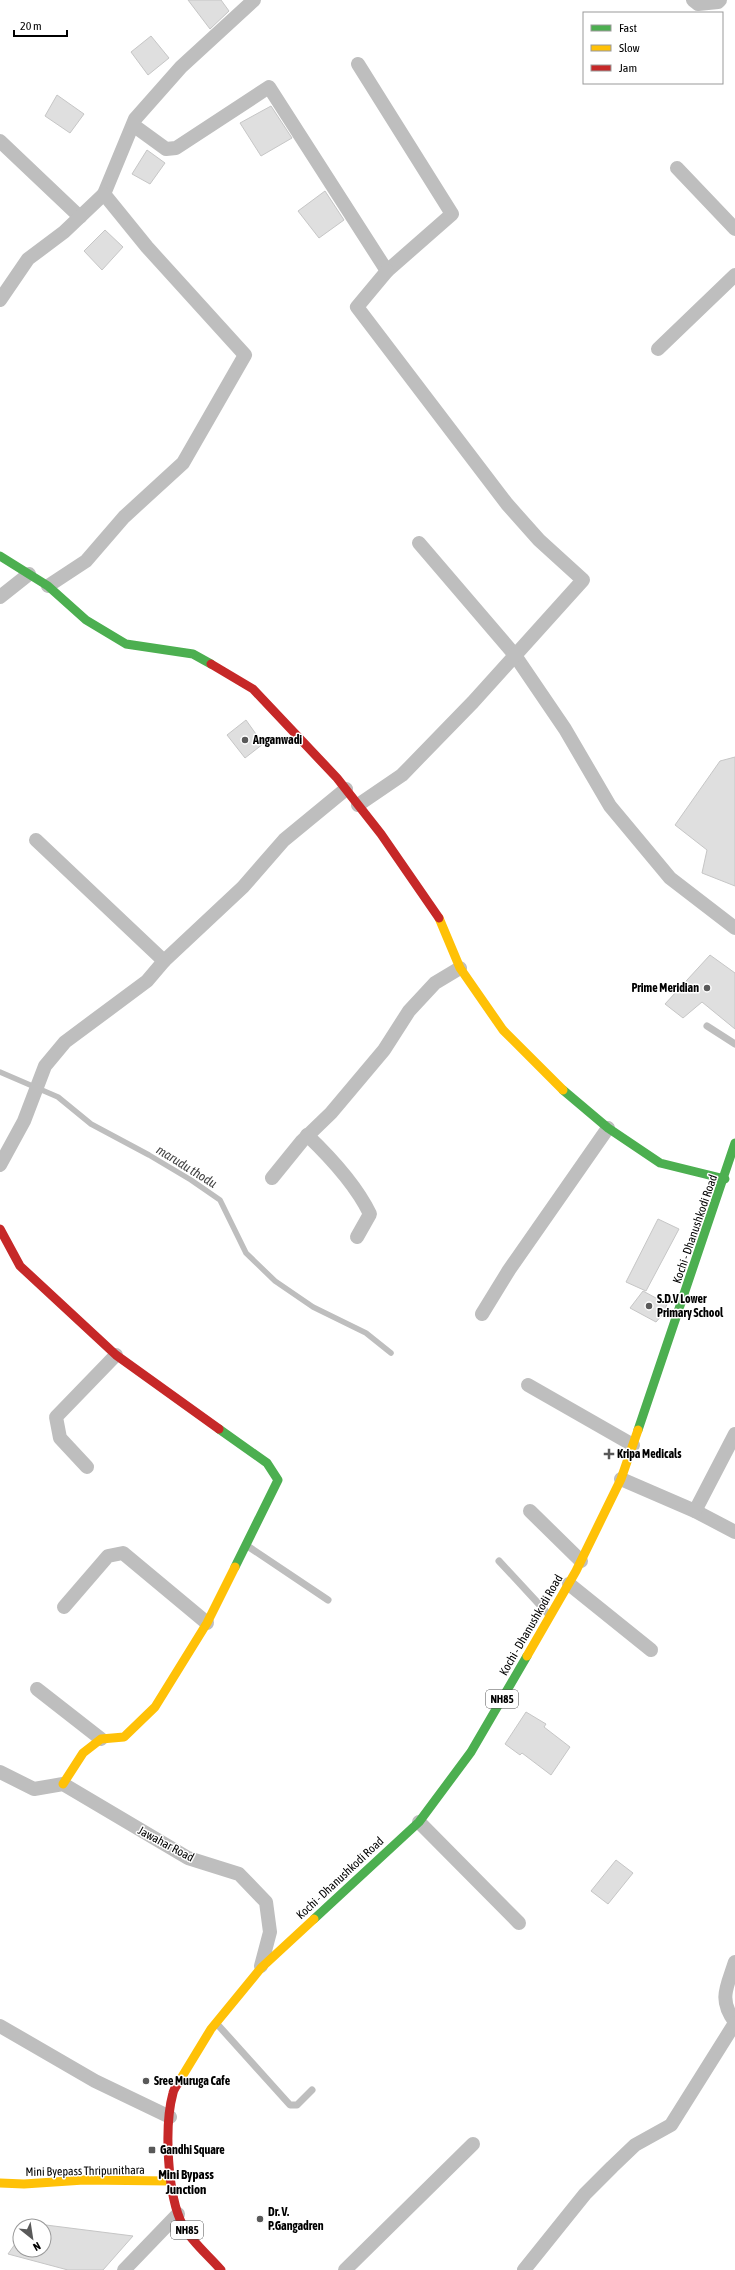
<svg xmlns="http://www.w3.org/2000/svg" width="735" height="2270" font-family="'Asap Condensed',sans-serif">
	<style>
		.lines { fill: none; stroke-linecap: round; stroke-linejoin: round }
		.stream { stroke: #bebebe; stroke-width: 5.5 }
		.building { fill: #dfdfdf; stroke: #c6c6c6 }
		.lane { stroke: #bebebe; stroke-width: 7 }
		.street { stroke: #bebebe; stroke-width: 14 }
		.fast { stroke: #4caf50; stroke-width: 9 }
		.slow { stroke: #ffc107; stroke-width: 9 }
		.jam { stroke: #c62828; stroke-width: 9 }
		.poi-dot { fill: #595959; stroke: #fff; stroke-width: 1.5 }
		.labels { text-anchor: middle; stroke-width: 3; stroke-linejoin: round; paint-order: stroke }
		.shield { fill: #fff; stroke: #4c4c4c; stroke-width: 1 }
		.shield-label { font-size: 11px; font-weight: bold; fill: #000 }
		.poi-label { font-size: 12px; font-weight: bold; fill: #000; stroke: #fff; text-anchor: start }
		.street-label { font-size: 12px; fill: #000; stroke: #fff }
		.water-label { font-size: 13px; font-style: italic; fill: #434343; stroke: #fff }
		.neighbourhood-label { font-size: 13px; font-weight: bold; fill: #000; stroke: #fff }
	</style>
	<rect width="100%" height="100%" fill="#fff"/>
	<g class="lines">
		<path class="stream" d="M 0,1072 L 58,1097 L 91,1124 L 149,1155 L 191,1180 L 220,1200 L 246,1253 L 275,1281 L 313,1307 L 366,1333 L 391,1353"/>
	</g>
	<g class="building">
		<path d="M 188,0 L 221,0 L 229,11 L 210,29 Z"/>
		<path d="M 151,36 L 169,58 L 148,75 L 131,52 Z"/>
		<path d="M 57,95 L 84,114 L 70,133 L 45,116 Z"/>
		<path d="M 271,106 L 292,138 L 261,156 L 240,123 Z"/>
		<path d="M 147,150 L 165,163 L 150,184 L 132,174 Z"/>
		<path d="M 325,191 L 344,220 L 319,238 L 298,211 Z"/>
		<path d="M 105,230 L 123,247 L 102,270 L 84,251 Z"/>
		<path d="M 246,720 L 263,744 L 245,758 L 227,735 Z"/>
		<path d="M 735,757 L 735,886 L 702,873 L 707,850 L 675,825 L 720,761 Z"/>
		<path d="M 710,955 L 735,973 L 735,1029 L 702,1002 L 683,1018 L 665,1004 Z"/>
		<path d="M 658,1219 L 679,1229 L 646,1291 L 626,1282 Z"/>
		<path d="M 643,1291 L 667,1304 L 663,1314 L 656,1322 L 630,1308 Z"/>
		<path d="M 526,1712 L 546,1724 L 544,1727 L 570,1747 L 551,1775 L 522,1753 L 520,1755 L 505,1744 Z"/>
		<path d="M 616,1860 L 633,1873 L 608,1904 L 591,1891 Z"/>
		<path d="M 30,2223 L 133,2236 L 103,2270 L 68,2270 L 8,2254 L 20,2237 L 20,2250 L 44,2250 L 44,2226 L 28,2226 Z"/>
	</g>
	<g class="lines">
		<g class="lane">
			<path d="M 707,1026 L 735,1044"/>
			<path d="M 246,1545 L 328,1600"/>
			<path d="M 499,1561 L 549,1615"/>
			<path d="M 218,2025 L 290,2105 L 297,2105 L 312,2090"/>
		</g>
		<g class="street">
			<path d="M 693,0 L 698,4 L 718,2 L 720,0"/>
			<path d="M 133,125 L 166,149 L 176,148 L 269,87 L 387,271 L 452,214 L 358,64"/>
			<path d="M 0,141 L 80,217"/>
			<path d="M 677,168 L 735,229"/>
			<path d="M 0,300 L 28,259 L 64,232 L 104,194 L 135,119 L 181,67 L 254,0"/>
			<path d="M 658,349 L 735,275"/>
			<path d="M 419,543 L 514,654 L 565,729 L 610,806 L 670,878 L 735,928"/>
			<path d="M 48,586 L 86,561 L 124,517 L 183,463 L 245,355 L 147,247 L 104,194"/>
			<path d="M 0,597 L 29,574"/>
			<path d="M 358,805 L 402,775 L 473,702 L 583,580 L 539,540 L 507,504 L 357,307 L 387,271"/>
			<path d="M 164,961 L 243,887 L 284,840 L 346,789"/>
			<path d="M 307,1135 C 329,1156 357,1187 370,1214 L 357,1237"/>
			<path d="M 0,1165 L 24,1121 L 45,1066 L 65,1042 L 147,981 L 164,961 L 36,840"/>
			<path d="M 272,1178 L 302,1141 L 331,1113 L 384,1050 L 409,1011 L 435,983 L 460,968"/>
			<path d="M 482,1314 L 509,1270 L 608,1128"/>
			<path d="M 528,1385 L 633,1445"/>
			<path d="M 87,1467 L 60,1438 L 56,1417 L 116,1355"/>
			<path d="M 621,1479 L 695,1511 L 735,1532"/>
			<path d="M 530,1511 L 581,1561"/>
			<path d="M 695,1511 L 735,1434"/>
			<path d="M 569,1584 L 651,1650"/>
			<path d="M 64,1607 L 108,1556 L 123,1553 L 207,1623"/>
			<path d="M 37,1689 L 101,1739"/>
			<path d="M 0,1772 L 34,1789 L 63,1784 L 188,1858 L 239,1874 L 266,1902 L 270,1932 L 261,1966"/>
			<path d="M 419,1822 L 519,1923"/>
			<path d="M 735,1962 C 727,1987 718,1999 735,2022"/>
			<path d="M 0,2026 L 95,2081 L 170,2117"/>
			<path d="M 124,2270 L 178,2214"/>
			<path d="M 345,2270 L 473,2144"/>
			<path d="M 524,2270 L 585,2194 L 612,2167 L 635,2145 L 671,2125 L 735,2023"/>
		</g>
		<g class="fast">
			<path d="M 0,556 L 48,586 L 86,620 L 126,644 L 193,654 L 211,664"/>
			<path d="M 563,1090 L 608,1128 L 660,1163 L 725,1179"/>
			<path d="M 219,1429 L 267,1463 L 278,1480 L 235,1567"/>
			<path d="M 638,1430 L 735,1143"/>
			<path d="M 314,1919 L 419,1822 L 471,1752 L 527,1656"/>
		</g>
		<g class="slow">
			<path d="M 439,918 L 460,968 L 503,1030 L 563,1090"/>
			<path d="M 527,1656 L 576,1571 L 621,1479 L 638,1430"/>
			<path d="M 63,1784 L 83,1753 L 101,1739 L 124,1737 L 155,1707 L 207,1623 L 235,1567"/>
			<path d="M 180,2080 L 211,2029 L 261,1968 L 314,1919"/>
			<path d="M 0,2183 L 24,2184 L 84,2180 L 170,2181"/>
		</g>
		<g class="jam">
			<path d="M 211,664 L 253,689 L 337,778 L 381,834 L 439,918"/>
			<path d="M 0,1229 L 20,1266 L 116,1355 L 219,1429"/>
			<path d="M 180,2080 C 178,2084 174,2088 173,2093 C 164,2126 167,2195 183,2226 C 192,2242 209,2256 221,2270"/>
		</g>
	</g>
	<g class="poi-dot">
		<circle cx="245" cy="740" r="4"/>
		<circle cx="707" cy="988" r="4"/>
		<circle cx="649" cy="1306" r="4"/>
		<path d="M607 1448h4v4h4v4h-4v4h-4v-4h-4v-4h4z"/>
		<circle cx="146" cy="2081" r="4"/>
		<rect x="148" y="2146" width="8" height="8" rx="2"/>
		<circle cx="260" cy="2219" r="4"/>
	</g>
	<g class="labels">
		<g class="shield">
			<rect x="486" y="1690" width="32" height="18" rx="3"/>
			<rect x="171" y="2221" width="32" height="18" rx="3"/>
		</g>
		<g class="shield-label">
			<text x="502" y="1703">NH85</text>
			<text x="187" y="2234">NH85</text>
		</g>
		<g class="poi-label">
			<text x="253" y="744">Anganwadi</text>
			<text x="699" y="992" text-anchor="end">Prime Meridian</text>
			<text x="657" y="1303">S.D.V Lower<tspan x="657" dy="14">Primary School</tspan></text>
			<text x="617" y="1458">Kripa Medicals</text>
			<text x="154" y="2085">Sree Muruga Cafe</text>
			<text x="160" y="2154">Gandhi Square</text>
			<text x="268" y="2216">Dr. V.<tspan x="268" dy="14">P.Gangadren</tspan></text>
		</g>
		<g class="street-label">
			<text transform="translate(695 1229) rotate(-71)" y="4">Kochi - Dhanushkodi Road</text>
			<text transform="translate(531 1625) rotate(-60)" y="4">Kochi - Dhanushkodi Road</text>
			<text transform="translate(166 1844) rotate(28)" y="4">Jawahar Road</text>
			<text transform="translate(340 1878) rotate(-43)" y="4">Kochi - Dhanushkodi Road</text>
			<text transform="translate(85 2171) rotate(-1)" y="4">Mini Byepass Thripunithara</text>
		</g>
		<g class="water-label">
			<text transform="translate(187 1166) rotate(32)" y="5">marudu thodu</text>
		</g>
		<g class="neighbourhood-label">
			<text x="186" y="2179">Mini Bypass<tspan x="186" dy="15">Junction</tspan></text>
		</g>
	</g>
	<rect x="583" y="12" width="140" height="72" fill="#ffffff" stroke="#999999"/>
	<rect x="591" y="25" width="20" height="6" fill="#4caf50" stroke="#999999"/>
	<text x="619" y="32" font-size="12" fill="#000000">Fast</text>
	<rect x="591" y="45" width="20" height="6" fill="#ffc107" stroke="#999999"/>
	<text x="619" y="52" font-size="12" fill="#000000">Slow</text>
	<rect x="591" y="65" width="20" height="6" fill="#c62828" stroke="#999999"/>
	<text x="619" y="72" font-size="12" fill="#000000">Jam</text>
	<g transform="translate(32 2238) rotate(150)"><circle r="19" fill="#ffffff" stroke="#999999"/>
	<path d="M0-3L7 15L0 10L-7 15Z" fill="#595959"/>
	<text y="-6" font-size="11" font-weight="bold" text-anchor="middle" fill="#000000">N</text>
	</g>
	<path d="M14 30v6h53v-6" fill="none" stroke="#000000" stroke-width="2"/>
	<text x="20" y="30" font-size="12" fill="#000000" stroke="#ffffff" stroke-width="3" paint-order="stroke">20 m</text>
</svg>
